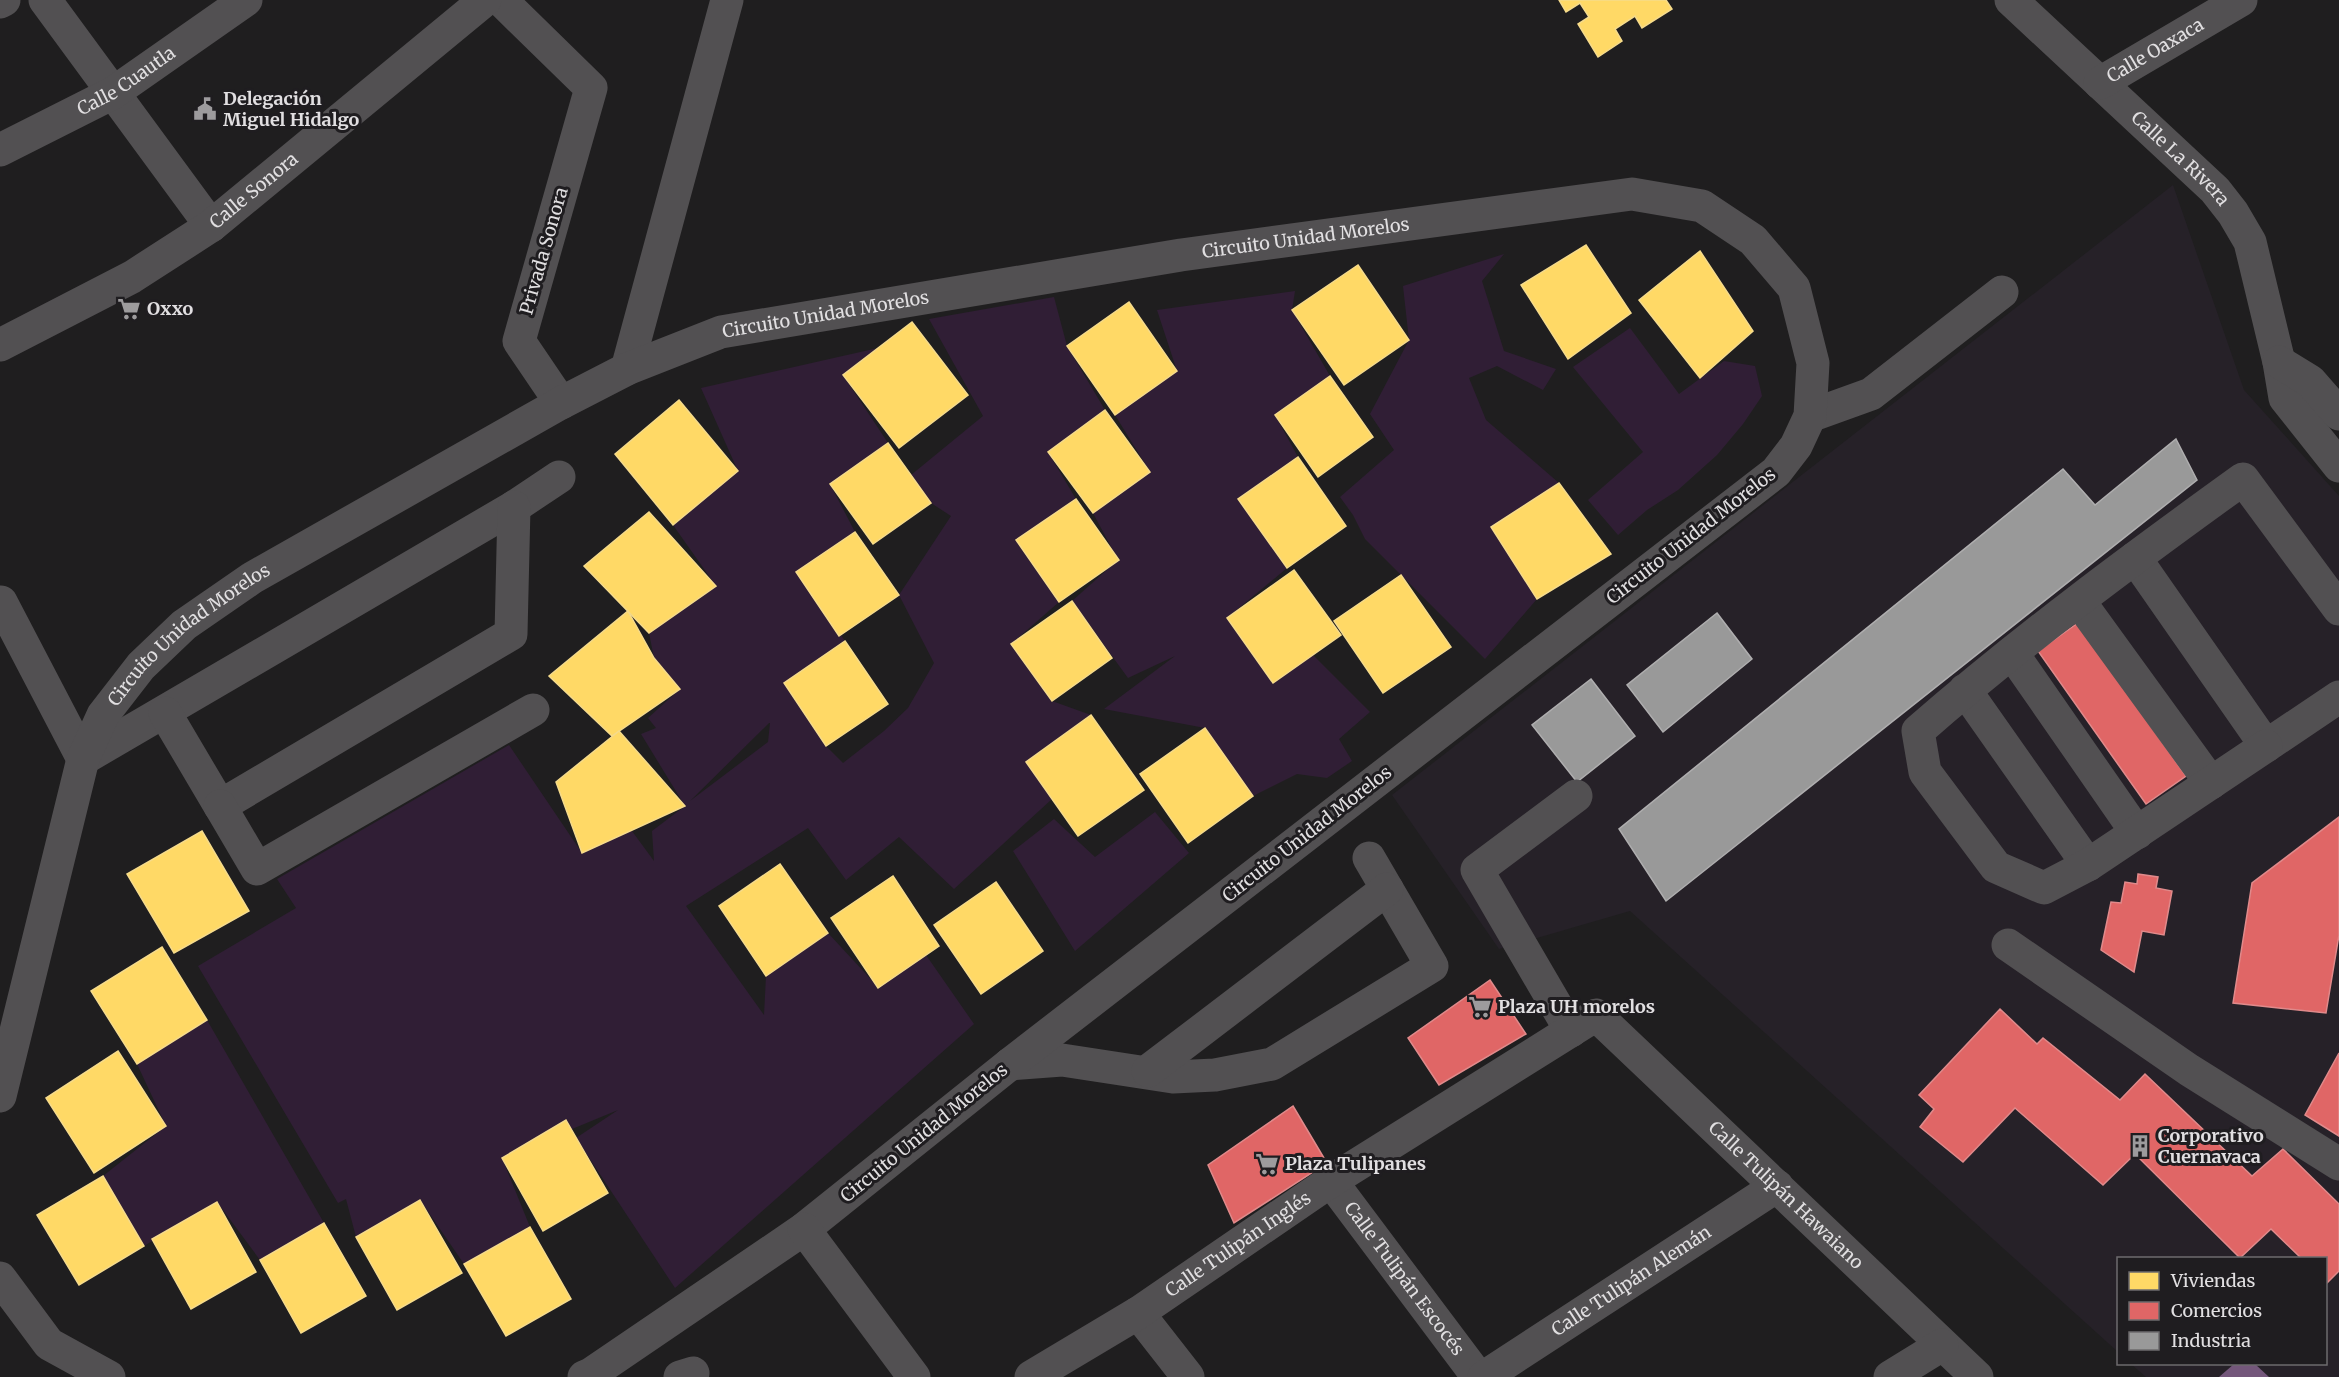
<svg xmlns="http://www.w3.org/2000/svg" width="2339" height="1377" font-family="Merriweather,serif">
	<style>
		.built { fill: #262128 }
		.green { fill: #301e35; fill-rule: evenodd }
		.water { fill: #74577b }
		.homes { fill: #ffd966; stroke: #f6db8b; stroke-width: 1.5 }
		.shops { fill: #e06666; stroke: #e08a8b; stroke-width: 1.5 }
		.industry { fill: #999; stroke: #afaeaf; stroke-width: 1.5 }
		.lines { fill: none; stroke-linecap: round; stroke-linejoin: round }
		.minor { stroke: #525052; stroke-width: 33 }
		.labels { text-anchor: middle; stroke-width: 6; stroke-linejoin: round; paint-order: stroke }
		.street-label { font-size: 18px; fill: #e1dfe1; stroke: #1f1d20 }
		.poi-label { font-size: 18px; font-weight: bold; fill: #e1dfe1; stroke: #1f1d20; text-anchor: start }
	</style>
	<rect width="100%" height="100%" fill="#1f1e1f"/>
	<path class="built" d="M 2173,185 L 2244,390 L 2339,496 L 2339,1377 L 2146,1377 L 2131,1364 L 2326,1364 L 2326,1258 L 2118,1258 L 2118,1352 L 1630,911 L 1499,949 L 1392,795 Z"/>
	<g class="green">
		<path d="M 1504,254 L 1482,281 L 1504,351 L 1556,369 L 1543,390 L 1497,366 L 1469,378 L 1486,420 L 1559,483 L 1491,527 L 1537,599 L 1485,659 L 1365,539 L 1353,515 L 1340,497 L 1394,450 L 1370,414 L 1409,340 L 1403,286 Z"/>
		<path d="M 1295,291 L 1292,310 L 1330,376 L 1275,415 L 1298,457 L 1238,499 L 1287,568 L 1227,618 L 1263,670 L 1313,655 L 1370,712 L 1339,739 L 1352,761 L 1327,778 L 1297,774 L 1253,796 L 1205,728 L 1104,709 L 1175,656 L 1128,678 L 1072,601 L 1118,560 L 1093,513 L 1150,472 L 1115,415 L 1177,371 L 1157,310 Z"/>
		<path d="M 1054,297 L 1067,346 L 1105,410 L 1048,452 L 1076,499 L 1016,540 L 1059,602 L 1011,644 L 1052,701 L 1091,715 L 1026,762 L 1052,799 L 954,889 L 899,837 L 846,880 L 808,828 L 686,906 L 764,1015 L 766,976 L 828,933 L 878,987 L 926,955 L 974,1024 L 675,1288 L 576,1138 L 618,1110 L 502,1158 L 530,1227 L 464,1264 L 420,1200 L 356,1237 L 346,1199 L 338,1203 L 198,966 L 296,908 L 277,879 L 509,745 L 582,853 L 629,827 L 654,861 L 652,831 L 685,806 L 641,734 L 656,728 L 648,718 L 680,689 L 654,658 L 649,633 L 716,586 L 673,525 L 738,471 L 701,388 L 878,348 L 843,375 L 888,443 L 830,484 L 855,532 L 796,572 L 845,641 L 784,683 L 826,746 L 843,763 L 884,731 L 908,708 L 934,663 L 899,595 L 951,516 L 931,503 L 911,475 L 983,416 L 929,319 ZM 770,723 L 768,742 L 690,801 L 769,723 Z"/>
		<path d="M 1630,328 L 1679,394 L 1724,361 L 1755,366 L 1762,396 L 1743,424 L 1717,455 L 1678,490 L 1647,510 L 1618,535 L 1588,500 L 1643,452 L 1573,367 Z"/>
		<path d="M 1155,812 L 1189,853 L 1075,951 L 1013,851 L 1054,819 L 1095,857 Z"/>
		<path d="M 207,1020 L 324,1223 L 260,1260 L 217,1202 L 144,1246 L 103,1176 L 166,1126 L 137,1064 Z"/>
	</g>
	<path class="water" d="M 2234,1364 L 2255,1364 L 2269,1377 L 2219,1377 Z"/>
	<g class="homes">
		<path d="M 1559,0 L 1666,0 L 1672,9 L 1642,28 L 1635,16 L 1615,29 L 1622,41 L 1598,57 L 1578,24 L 1589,17 L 1580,3 L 1566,12 Z"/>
		<path d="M 1586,245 L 1631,313 L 1568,359 L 1521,285 Z"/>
		<path d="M 1700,251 L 1753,331 L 1700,378 L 1639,300 Z"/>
		<path d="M 1358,265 L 1409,340 L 1344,385 L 1292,310 Z"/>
		<path d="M 1129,302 L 1177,371 L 1115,415 L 1067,346 Z"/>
		<path d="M 912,322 L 968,395 L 899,448 L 843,375 Z"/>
		<path d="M 1330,376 L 1373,437 L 1318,477 L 1275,415 Z"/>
		<path d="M 679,400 L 738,471 L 673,525 L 615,454 Z"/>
		<path d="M 1105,410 L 1150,472 L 1093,513 L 1048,452 Z"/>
		<path d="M 888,443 L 931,503 L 873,544 L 830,484 Z"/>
		<path d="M 1298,457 L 1346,526 L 1287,568 L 1238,499 Z"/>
		<path d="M 1559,483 L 1611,554 L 1537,599 L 1491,527 Z"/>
		<path d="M 1076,499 L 1119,560 L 1059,602 L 1016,540 Z"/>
		<path d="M 649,512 L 716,586 L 649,633 L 584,566 Z"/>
		<path d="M 855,532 L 899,595 L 839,636 L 796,572 Z"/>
		<path d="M 1294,570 L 1341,635 L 1273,683 L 1227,618 Z"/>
		<path d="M 1401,575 L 1451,647 L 1383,693 L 1334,621 Z"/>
		<path d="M 1072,601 L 1112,658 L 1052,701 L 1011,644 Z"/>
		<path d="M 628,611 L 654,658 L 680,689 L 612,736 L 549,676 Z"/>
		<path d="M 845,641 L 888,704 L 826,746 L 784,683 Z"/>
		<path d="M 1091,715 L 1144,790 L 1078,836 L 1026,762 Z"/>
		<path d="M 1205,728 L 1253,796 L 1188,843 L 1140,774 Z"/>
		<path d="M 619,731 L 685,806 L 582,853 L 556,782 Z"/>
		<path d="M 202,831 L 249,911 L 174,953 L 127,874 Z"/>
		<path d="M 780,864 L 828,933 L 766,976 L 719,906 Z"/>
		<path d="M 893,876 L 939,946 L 878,988 L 831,918 Z"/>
		<path d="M 996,882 L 1043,951 L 981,994 L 934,925 Z"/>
		<path d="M 162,947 L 207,1020 L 137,1064 L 91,991 Z"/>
		<path d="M 118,1051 L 166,1126 L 94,1173 L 46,1098 Z"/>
		<path d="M 566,1120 L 608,1193 L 543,1231 L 502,1158 Z"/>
		<path d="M 103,1176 L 144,1246 L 79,1285 L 37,1215 Z"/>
		<path d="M 420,1200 L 462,1273 L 397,1310 L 356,1237 Z"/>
		<path d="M 217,1202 L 256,1272 L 191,1309 L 152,1239 Z"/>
		<path d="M 324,1223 L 366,1296 L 301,1333 L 260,1260 Z"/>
		<path d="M 530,1227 L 571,1299 L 506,1336 L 464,1264 Z"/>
	</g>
	<g class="shops">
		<path d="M 2078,623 L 2186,776 L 2146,804 L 2038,651 Z"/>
		<path d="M 2339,817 L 2339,935 L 2326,1013 L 2233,1003 L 2252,883 Z"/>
		<path d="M 2138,874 L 2158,877 L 2156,888 L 2172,891 L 2164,935 L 2142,931 L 2134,972 L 2101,950 L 2111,902 L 2121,903 L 2125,882 L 2137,884 Z"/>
		<path d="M 1490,980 L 1526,1034 L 1439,1085 L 1408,1038 Z"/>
		<path d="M 2000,1009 L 2037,1044 L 2043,1038 L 2120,1100 L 2145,1074 L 2252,1176 L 2283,1149 L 2339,1204 L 2339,1271 L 2326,1284 L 2326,1258 L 2301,1258 L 2271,1229 L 2240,1258 L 2135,1154 L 2103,1185 L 2015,1108 L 1963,1162 L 1920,1127 L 1934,1109 L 1919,1095 Z"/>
		<path d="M 2339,1053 L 2339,1136 L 2305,1115 Z"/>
		<path d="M 1293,1106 L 1327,1163 L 1234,1223 L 1208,1165 Z"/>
	</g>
	<g class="industry">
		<path d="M 2176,439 L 2197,480 L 1666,901 L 1619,829 L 2063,469 L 2095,505 Z"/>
		<path d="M 1717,613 L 1752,659 L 1663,732 L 1627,685 Z"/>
		<path d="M 1591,679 L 1635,736 L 1577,782 L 1532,725 Z"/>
	</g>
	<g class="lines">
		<g class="minor">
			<path d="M 45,0 L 211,226"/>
			<path d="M 501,0 L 591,88 L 519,341 L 561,403"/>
			<path id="s1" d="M 2011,0 L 2215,190 L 2233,213 L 2250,242 L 2279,362 L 2285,398 L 2339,466"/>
			<path d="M 0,2 L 4,0"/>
			<path id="s2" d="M 2100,83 L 2241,0"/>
			<path id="s3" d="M 0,150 L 113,93 L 246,0"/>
			<path id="s4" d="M 0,345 L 132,277 L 211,226 L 485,0"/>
			<path d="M 2279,362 L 2310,381 L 2339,414"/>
			<path d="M 627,369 L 727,0"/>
			<path d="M 1810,416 L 1871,394 L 2002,292"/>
			<path d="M 2135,558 L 2266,746 L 2339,697"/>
			<path d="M 2079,601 L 2211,783"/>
			<path d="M 1,602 L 83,759 L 514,507 L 559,477"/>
			<path d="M 2012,653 L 2137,833"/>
			<path d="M 1965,690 L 2088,865"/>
			<path d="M 165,713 L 220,806 L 511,634 L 514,507"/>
			<path d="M 2266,746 L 2088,865 L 2044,888 L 1996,867 L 1925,772 L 1918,731 C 2021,641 2132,559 2243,479 L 2339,609"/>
			<path d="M 220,806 L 257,869 L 533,710"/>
			<path d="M 2008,945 L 2189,1070 L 2339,1164"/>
			<path d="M 1571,1031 L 1477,870 L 1576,796"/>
			<path d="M 1010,1064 L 1062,1060 L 1173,1077 L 1215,1075 L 1272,1064 L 1432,966 L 1369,858"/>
			<path d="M 1148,1071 L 1387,889"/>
			<path id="s5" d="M 0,1096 L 83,759 L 103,715 L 141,666 L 184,625 L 252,578 L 561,403 L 627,369 L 721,332 L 1181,255 L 1632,194 L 1702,206 L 1753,240 L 1794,288 L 1813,363 L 1810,416 L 1796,446 L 1776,472 L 1010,1064 L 804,1229 L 591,1374 L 584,1377"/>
			<path id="s6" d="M 1331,1181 L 1478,1377"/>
			<path d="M 804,1229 L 914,1377"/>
			<path d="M 0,1278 L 49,1344 L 109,1377"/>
			<path d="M 1138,1313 L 1188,1377"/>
			<path d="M 680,1377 L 693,1373"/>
			<path id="s7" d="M 1031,1377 L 1138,1313 L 1331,1181 L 1596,1015 L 1977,1377"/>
			<path id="s8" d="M 1484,1377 L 1777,1186"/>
			<path d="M 1890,1377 L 1942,1345"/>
		</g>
	</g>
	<defs>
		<g id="civic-bare" transform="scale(1.8)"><path d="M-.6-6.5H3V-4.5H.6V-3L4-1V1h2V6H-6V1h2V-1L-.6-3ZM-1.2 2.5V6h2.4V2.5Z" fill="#9d9b9d" stroke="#1f1d20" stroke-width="2.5" paint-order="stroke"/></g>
		<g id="supermarket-bare" transform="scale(1.8)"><path d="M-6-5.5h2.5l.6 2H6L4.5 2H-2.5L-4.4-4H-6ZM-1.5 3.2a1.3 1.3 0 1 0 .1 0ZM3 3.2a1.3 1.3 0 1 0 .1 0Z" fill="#9d9b9d" stroke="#1f1d20" stroke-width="2.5" paint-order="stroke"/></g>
		<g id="building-bare" transform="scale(1.8)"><path d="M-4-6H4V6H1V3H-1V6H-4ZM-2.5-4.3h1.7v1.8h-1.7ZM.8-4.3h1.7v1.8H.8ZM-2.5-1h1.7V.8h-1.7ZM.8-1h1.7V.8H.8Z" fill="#9d9b9d" stroke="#1f1d20" stroke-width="2.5" paint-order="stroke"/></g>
	</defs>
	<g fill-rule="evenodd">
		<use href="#civic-bare" x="205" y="109"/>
		<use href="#supermarket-bare" x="129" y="309"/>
		<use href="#supermarket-bare" x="1480" y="1007"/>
		<use href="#building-bare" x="2140" y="1146"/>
		<use href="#supermarket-bare" x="1267" y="1164"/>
	</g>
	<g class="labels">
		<g class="street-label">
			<text dy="6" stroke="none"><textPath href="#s2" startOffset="64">Calle Oaxaca</textPath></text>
			<text dy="6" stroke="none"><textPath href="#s3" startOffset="144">Calle Cuautla</textPath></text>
			<text dy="6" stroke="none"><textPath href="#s1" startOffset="232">Calle La Rivera</textPath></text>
			<text dy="6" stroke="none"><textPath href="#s4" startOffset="298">Calle Sonora</textPath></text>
			<text dy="6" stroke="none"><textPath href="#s5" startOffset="1722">Circuito Unidad Morelos</textPath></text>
			<text transform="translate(544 251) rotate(-74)" y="6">Privada Sonora</text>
			<text dy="6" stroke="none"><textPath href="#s5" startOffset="1236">Circuito Unidad Morelos</textPath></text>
			<text transform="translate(1691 536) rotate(-38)" y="6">Circuito Unidad Morelos</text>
			<text dy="6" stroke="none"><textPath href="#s5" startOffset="514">Circuito Unidad Morelos</textPath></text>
			<text transform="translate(1307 834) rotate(-38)" y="6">Circuito Unidad Morelos</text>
			<text transform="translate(924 1133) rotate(-39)" y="6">Circuito Unidad Morelos</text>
			<text dy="6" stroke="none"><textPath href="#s7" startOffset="933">Calle Tulipán Hawaiano</textPath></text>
			<text dy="6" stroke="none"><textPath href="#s7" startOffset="246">Calle Tulipán Inglés</textPath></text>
			<text dy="6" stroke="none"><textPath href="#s6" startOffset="122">Calle Tulipán Escocés</textPath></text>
			<text dy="6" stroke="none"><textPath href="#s8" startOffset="176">Calle Tulipán Alemán</textPath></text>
		</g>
		<g class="poi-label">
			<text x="223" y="105">Delegación<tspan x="223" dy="21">Miguel Hidalgo</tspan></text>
			<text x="147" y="315">Oxxo</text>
			<text x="1498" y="1013">Plaza UH morelos</text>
			<text x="2158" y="1142">Corporativo<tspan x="2158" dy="21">Cuernavaca</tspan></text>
			<text x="1285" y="1170">Plaza Tulipanes</text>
		</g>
	</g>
	<rect x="2117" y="1257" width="210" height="108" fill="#1f1d20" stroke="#6d6b6d" stroke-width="1.5"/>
	<rect x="2129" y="1272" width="30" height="18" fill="#ffd966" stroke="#6d6b6d" stroke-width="1.5"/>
	<text x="2171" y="1287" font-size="18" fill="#e1dfe1">Viviendas</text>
	<rect x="2129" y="1302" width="30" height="18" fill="#e06666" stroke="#6d6b6d" stroke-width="1.5"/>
	<text x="2171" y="1317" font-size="18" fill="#e1dfe1">Comercios</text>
	<rect x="2129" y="1332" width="30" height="18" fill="#999999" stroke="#6d6b6d" stroke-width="1.5"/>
	<text x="2171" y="1347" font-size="18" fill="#e1dfe1">Industria</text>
</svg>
